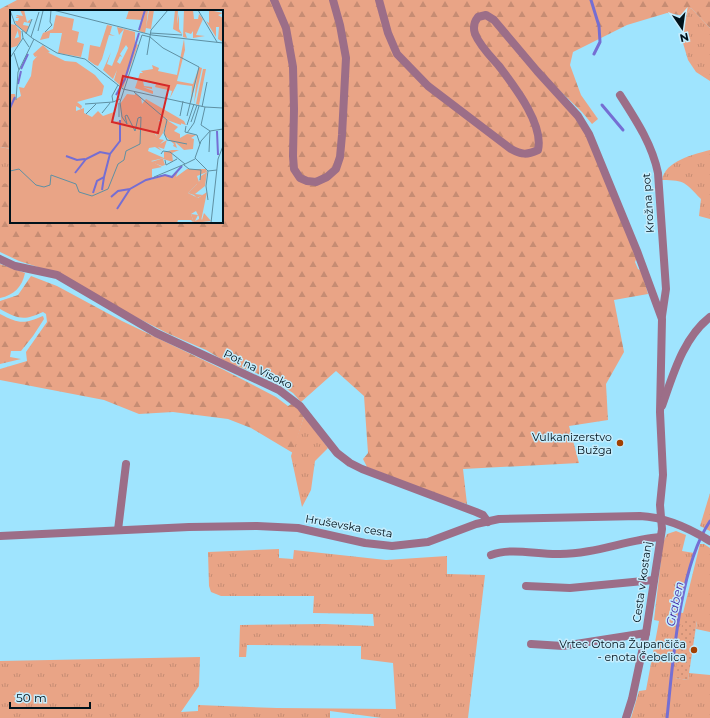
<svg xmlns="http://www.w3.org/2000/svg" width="710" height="718" font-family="Montserrat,sans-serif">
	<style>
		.grass { fill: url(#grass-tufts) }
		.forest { fill: url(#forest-firs) }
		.park { fill: url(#park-dots) }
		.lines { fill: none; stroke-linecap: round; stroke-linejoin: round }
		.stream { stroke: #756ed3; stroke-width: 3 }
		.minor { stroke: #9c6e88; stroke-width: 8 }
		.tertiary { stroke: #9c6e88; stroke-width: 8 }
		.poi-dot { fill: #a13f00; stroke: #c5edfd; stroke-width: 1.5 }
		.labels { text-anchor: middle; stroke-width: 3; stroke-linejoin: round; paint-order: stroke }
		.street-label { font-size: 11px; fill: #00121b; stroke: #c5edfd }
		.poi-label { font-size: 11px; fill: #00121b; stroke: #c5edfd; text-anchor: end }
		.water-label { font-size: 12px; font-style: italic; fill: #462ea6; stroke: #c5edfd }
		.inset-river { fill: none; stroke: #756ed3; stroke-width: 2 }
		.inset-road { fill: none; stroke: #5f90a3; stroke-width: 1 }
		.view { fill: #d62828; fill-opacity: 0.15; stroke: #d62828; stroke-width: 2 }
		.inset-edge { fill: none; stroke: #00121b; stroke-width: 2 }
	</style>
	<defs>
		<pattern id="grass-tufts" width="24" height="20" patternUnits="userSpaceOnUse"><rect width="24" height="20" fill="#e9a486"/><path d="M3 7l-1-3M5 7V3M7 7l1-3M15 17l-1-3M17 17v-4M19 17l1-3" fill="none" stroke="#c68c73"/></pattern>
		<pattern id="forest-firs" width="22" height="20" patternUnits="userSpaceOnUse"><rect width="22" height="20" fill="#e9a486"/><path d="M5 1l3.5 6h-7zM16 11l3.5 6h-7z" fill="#c68c73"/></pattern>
		<pattern id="park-dots" width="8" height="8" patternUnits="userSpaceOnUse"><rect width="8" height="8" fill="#e9a486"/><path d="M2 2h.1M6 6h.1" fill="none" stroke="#c68c73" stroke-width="1.8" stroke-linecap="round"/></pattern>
	</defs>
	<rect width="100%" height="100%" fill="#9fe4fe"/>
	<g class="grass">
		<path d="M 691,8 L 710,28 L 710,81 L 696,72 L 688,60 L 683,43 L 685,16 Z"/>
		<path d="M 0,147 L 11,149 L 11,184 L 0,184 Z"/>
		<path d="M 710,150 L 710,219 L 699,216 L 701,199 C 685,183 686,180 662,180 C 665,161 694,154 710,150 Z"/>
		<path d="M 304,416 L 328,448 L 315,461 L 311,490 L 302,507 L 291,456 Z"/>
		<path d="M 710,493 L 710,531 L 700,526 Z"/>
		<path d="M 676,531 L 686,535 L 682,551 L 694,553 L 678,612 L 683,613 L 700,544 L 704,544 L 710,548 L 710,632 L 696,629 L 697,620 L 675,678 L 688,680 L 689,673 L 710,675 L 710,718 L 631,718 L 639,691 L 646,690 L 659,621 L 654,620 L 663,543 L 667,534 Z"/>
		<path d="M 279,549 L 279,558 L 293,559 L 294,550 L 386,560 L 447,556 L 447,574 L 485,575 L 468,718 L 382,718 L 330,711 L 330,718 L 0,718 L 0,661 L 200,657 L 199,686 L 181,712 L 198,711 L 198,705 L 277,708 L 396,709 L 393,663 L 361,659 L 361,646 L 247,645 L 246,657 L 239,657 L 240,625 L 325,624 L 374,626 L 373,614 L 313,613 L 314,596 L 221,596 L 211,592 L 209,586 L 208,552 Z"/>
	</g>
	<g class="forest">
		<path d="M 17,0 L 710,0 L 710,28 L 691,8 L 685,16 L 667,13 L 627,25 L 573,52 L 570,65 L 581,95 L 598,119 L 592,124 L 582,112 L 553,84 L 583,124 L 637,257 L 635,262 L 638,269 L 642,271 L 648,294 L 614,300 L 624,352 L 606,384 L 608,420 L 569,426 L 579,463 L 463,469 L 467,504 L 449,499 L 367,467 L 363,459 L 368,453 L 364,396 L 336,371 L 301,402 L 293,393 L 279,384 L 254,372 L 228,363 L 206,350 L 167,333 L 38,267 L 19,261 L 0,252 L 0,184 L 11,184 L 11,222 L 222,222 L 222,11 L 11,11 L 11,149 L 0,147 L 0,9 Z"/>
		<path d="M 0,264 L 25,273 C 22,287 14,295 0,298 Z"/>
		<path d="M 31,276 L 57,286 L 122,321 L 224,370 L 276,397 L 288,406 L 293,403 L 304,416 L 293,453 L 251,428 L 228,419 L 173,412 L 139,414 L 104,400 L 0,380 L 0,369 L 27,361 L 26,352 L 47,322 L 46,314 L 43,312 C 24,321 18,319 0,309 L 0,301 L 18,295 Z"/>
		<path d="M 0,314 C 19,324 24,324 43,316 L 44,319 L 33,336 L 21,351 L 11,351 L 10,357 L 21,359 L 0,364 Z"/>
	</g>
	<path class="park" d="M 683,618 L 697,620 L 688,680 L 675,678 Z"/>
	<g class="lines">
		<g class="stream">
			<path d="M 591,0 L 599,26 L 600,42 L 594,54"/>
			<path d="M 602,105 L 623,130"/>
			<path d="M 667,718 C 673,662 679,567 710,521"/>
		</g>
		<g class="minor">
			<path d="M 274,0 L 286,28 L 293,67 L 294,109 L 293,156 L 294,169 L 300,178 L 307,181 L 316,182 L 327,177 L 336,169 L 340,157 L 342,135 L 346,58 L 340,25 L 333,0"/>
			<path d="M 379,0 L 388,33 L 397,54 L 428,86 L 511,149 C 522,155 527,155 538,150 C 544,124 514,86 499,66 C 491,57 480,46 475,34 C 473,28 474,22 478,17 L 486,15 L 494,20 L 537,71 L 578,116 L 589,134 L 637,251 L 662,319 L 660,412 L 663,475 L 660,505 L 662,529 L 646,633 L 632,699 L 626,718"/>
			<path d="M 620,95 C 636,120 652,144 658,173 L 666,289 L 662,316"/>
			<path d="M 0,259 L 15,266 L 57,275 L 156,333 L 279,390 L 300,406 L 337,453 L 350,463 L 362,469 L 476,512 L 483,515 L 488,522"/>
			<path d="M 662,406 C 673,375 683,338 710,317"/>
			<path d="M 118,530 L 126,464"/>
			<path d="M 491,555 C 512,547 538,555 560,554 C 594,554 626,540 660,537"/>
			<path d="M 526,586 L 570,588 L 654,580"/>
			<path d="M 531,644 L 563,646 L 646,633"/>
		</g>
		<path class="tertiary" d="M 0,536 L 189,527 L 257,526 L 298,528 L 365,543 L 392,546 L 428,542 L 476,524 L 499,519 L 640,516 C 664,517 689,528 710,541"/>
	</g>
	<g class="poi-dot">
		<circle cx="620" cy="443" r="4"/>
		<circle cx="694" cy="650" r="4"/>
	</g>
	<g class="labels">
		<g class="street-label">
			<text transform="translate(648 203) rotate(-94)" y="4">Krožna pot</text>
			<text transform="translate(258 369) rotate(26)" y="4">Pot na Visoko</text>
			<text transform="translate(349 526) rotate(10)" y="4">Hruševska cesta</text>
			<text transform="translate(642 582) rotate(-82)" y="4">Cesta v kostanj</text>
		</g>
		<g class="poi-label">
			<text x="612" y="441">Vulkanizerstvo<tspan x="612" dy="13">Bužga</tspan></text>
			<text x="686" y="648">Vrtec Otona Župančiča<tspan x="686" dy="13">- enota Čebelica</tspan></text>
		</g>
		<g class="water-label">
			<text transform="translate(675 604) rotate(-78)" y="4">Graben</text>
		</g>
	</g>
	<g transform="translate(10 10)">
		<rect width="213" height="213" fill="#9fe4fe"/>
		<path d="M 10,0 L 14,0 L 17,12 L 21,9 L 20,13 L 14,12 L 13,15 L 19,16 L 16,23 L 6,14 L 5,11 L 8,11 L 9,8 L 6,8 L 6,7 L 9,7 L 6,6 L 7,5 L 13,6 ZM 119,0 L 138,0 L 136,18 L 139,0 L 144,0 L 141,19 L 136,18 L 135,23 L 129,21 L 132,10 L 116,9 ZM 165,0 L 168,0 L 167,14 L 169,4 L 169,19 L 172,24 L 163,19 ZM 174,0 L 183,0 L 184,9 L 188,9 L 189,4 L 193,9 L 186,25 L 195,26 L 183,28 L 183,21 L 181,24 L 175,22 L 177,28 L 173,27 ZM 199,0 L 213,3 L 208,5 L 213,8 L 213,32 L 208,29 L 209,17 L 206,17 L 206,27 L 196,11 L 199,13 ZM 46,5 L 64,9 L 62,20 L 69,22 L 67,32 L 74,34 L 71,47 L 48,43 L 52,23 L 40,23 L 39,28 L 30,30 L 33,23 L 43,19 ZM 0,14 L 6,15 L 8,20 L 4,30 L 0,30 ZM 97,15 L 102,16 L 100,24 L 105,26 L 99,25 L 92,49 L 88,56 L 85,55 L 78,50 L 80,35 L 90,37 ZM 107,17 L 125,22 L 125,33 L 128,35 L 113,78 L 104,70 L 107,60 L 103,69 L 93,60 L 101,42 L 97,54 L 102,56 L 108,41 L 114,19 L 109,25 ZM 116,35 L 118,38 L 110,54 L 107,52 L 110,46 L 112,47 L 110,44 ZM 174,29 L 175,40 L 167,71 L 183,74 L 189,57 L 192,58 L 184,94 L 187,66 L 181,93 L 182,76 L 167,74 L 160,88 L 162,81 L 145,77 L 146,74 L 133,71 L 134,76 L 142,77 L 142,79 L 133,77 L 143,81 L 143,84 L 125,78 L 130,63 L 133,63 L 131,61 L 143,59 L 142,55 L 149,58 L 148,61 L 167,65 ZM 33,35 L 40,42 L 25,47 L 23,44 ZM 193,59 L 196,59 L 189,95 L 186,94 ZM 155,108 L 171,112 L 171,115 L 157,110 L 168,117 L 164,121 L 170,124 L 170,128 L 177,124 L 186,125 L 181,128 L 184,129 L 183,139 L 174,140 L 165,132 L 167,138 L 163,136 L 164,134 L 154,125 L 156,115 L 148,112 ZM 146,123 L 153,123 L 149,129 L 154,130 L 150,134 L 157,130 L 154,139 L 148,137 ZM 162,140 L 169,140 L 162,143 L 163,152 L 153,149 L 155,155 L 152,156 L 141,152 L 154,148 L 154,142 ZM 197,162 L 195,176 L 185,184 L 193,185 L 187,188 L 184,185 L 178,183 L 187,174 L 187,166 L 189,172 L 191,166 ZM 194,203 L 201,211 L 184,213 L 181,204 L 188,205 L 185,211 L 189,209 L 189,206 L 192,210 Z" fill="#e9a486" fill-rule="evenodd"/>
		<path d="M 7,17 L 11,21 L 11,30 L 7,36 L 0,38 L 0,30 L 9,27 ZM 37,42 L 55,51 L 66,52 L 85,65 L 94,76 L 92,85 L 67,92 L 72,96 L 71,99 L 66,96 L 66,101 L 74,98 L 74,103 L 82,107 L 88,101 L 93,106 L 104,102 L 103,112 L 111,111 L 110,94 L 117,84 L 125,85 L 125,83 L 131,88 L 132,94 L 136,89 L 174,111 L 176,115 L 155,108 L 148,111 L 156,114 L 153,123 L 145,124 L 149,130 L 148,137 L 152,141 L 145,137 L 139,138 L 138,141 L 154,148 L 141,151 L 152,157 L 142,159 L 142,168 L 140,170 L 157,165 L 162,167 L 168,161 L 166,167 L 177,159 L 196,159 L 197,162 L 187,166 L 187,174 L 178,183 L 188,188 L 197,182 L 191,211 L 186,201 L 181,204 L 184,213 L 181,210 L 168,210 L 167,213 L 0,213 L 0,84 L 5,84 L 6,89 L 11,86 L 9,77 L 14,78 L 21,66 L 23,51 L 29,44 Z" fill="#e9a486"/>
		<path class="inset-river" d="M 129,20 L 135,0M 11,59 L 18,44M 8,74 L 11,61M 106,85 L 115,69 L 129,23M 0,98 L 5,87M 207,121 L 208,145M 56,146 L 67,150 L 75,149M 65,163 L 76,149 L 90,142 L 100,144M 92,180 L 94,167M 83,183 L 87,171 L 94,167 L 100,144 L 110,131 L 110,110M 101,187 L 108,181 L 120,179M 107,199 L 120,179 L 136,170 L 155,165 L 162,167 L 172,156"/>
		<path class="inset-road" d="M 0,0 L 5,14 L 22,28 L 47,43 L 75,49 L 113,79 L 195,97 L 213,98M 43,0 L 142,25 L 213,33M 188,0 L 207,32M 12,21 L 13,28 L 19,37M 28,21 L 33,1M 35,22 L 42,15 L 40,12 L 41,0M 140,23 L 172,25M 16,24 L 22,9M 21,27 L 29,2M 4,43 L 9,60M 137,45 L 141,20 L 158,0M 0,48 L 13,28M 108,75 L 102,86 L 103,92 L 110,89M 124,82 L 157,110 L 154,123 L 157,130 L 177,134M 6,90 L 8,62 L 24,29M 75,94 L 103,92M 192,97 L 197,72M 195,97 L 191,115 L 200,121 L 213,119M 92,103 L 100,93M 76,104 L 86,94M 170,106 L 173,91M 109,107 L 109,93M 181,112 L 187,95M 177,115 L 184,94M 176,116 L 175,122 L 187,125 L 190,134M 200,121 L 191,131 L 185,148 L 198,161 L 207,160M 177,123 L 184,113 L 189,96M 199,142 L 200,121M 151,144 L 153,141 L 160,142 L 175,154 L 185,149M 155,150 L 156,155 L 167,149M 174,155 L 179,159 L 191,160 L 190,170M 0,161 L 9,159 L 26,175 L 34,177 L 40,175 L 41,165 L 66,174 L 69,182 L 82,186 L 98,179 L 108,154 L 114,150 L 116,141 L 130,134 L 131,107 L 128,108 L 125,121 L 117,105 L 115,106 L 117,114 L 112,107 L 110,92 L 132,25 L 140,27 L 153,38 L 189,57 L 177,106M 144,167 L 175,154M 198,190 L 196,176 L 198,161M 201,213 L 208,149 L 213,136"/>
		<path class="view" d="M 113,66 L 159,76 L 148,123 L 102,112 Z"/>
		<rect width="213" height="213" class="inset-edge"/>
	</g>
	<g transform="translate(682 28) rotate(167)" stroke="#c5edfd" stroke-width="3" paint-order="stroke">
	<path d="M0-3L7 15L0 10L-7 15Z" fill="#00121b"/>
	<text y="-6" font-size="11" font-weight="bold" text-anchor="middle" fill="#00121b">N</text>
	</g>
	<path d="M10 702v6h80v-6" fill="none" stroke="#00121b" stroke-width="2"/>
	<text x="16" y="702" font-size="12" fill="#00121b" stroke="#c5edfd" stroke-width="3" paint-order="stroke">50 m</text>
</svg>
